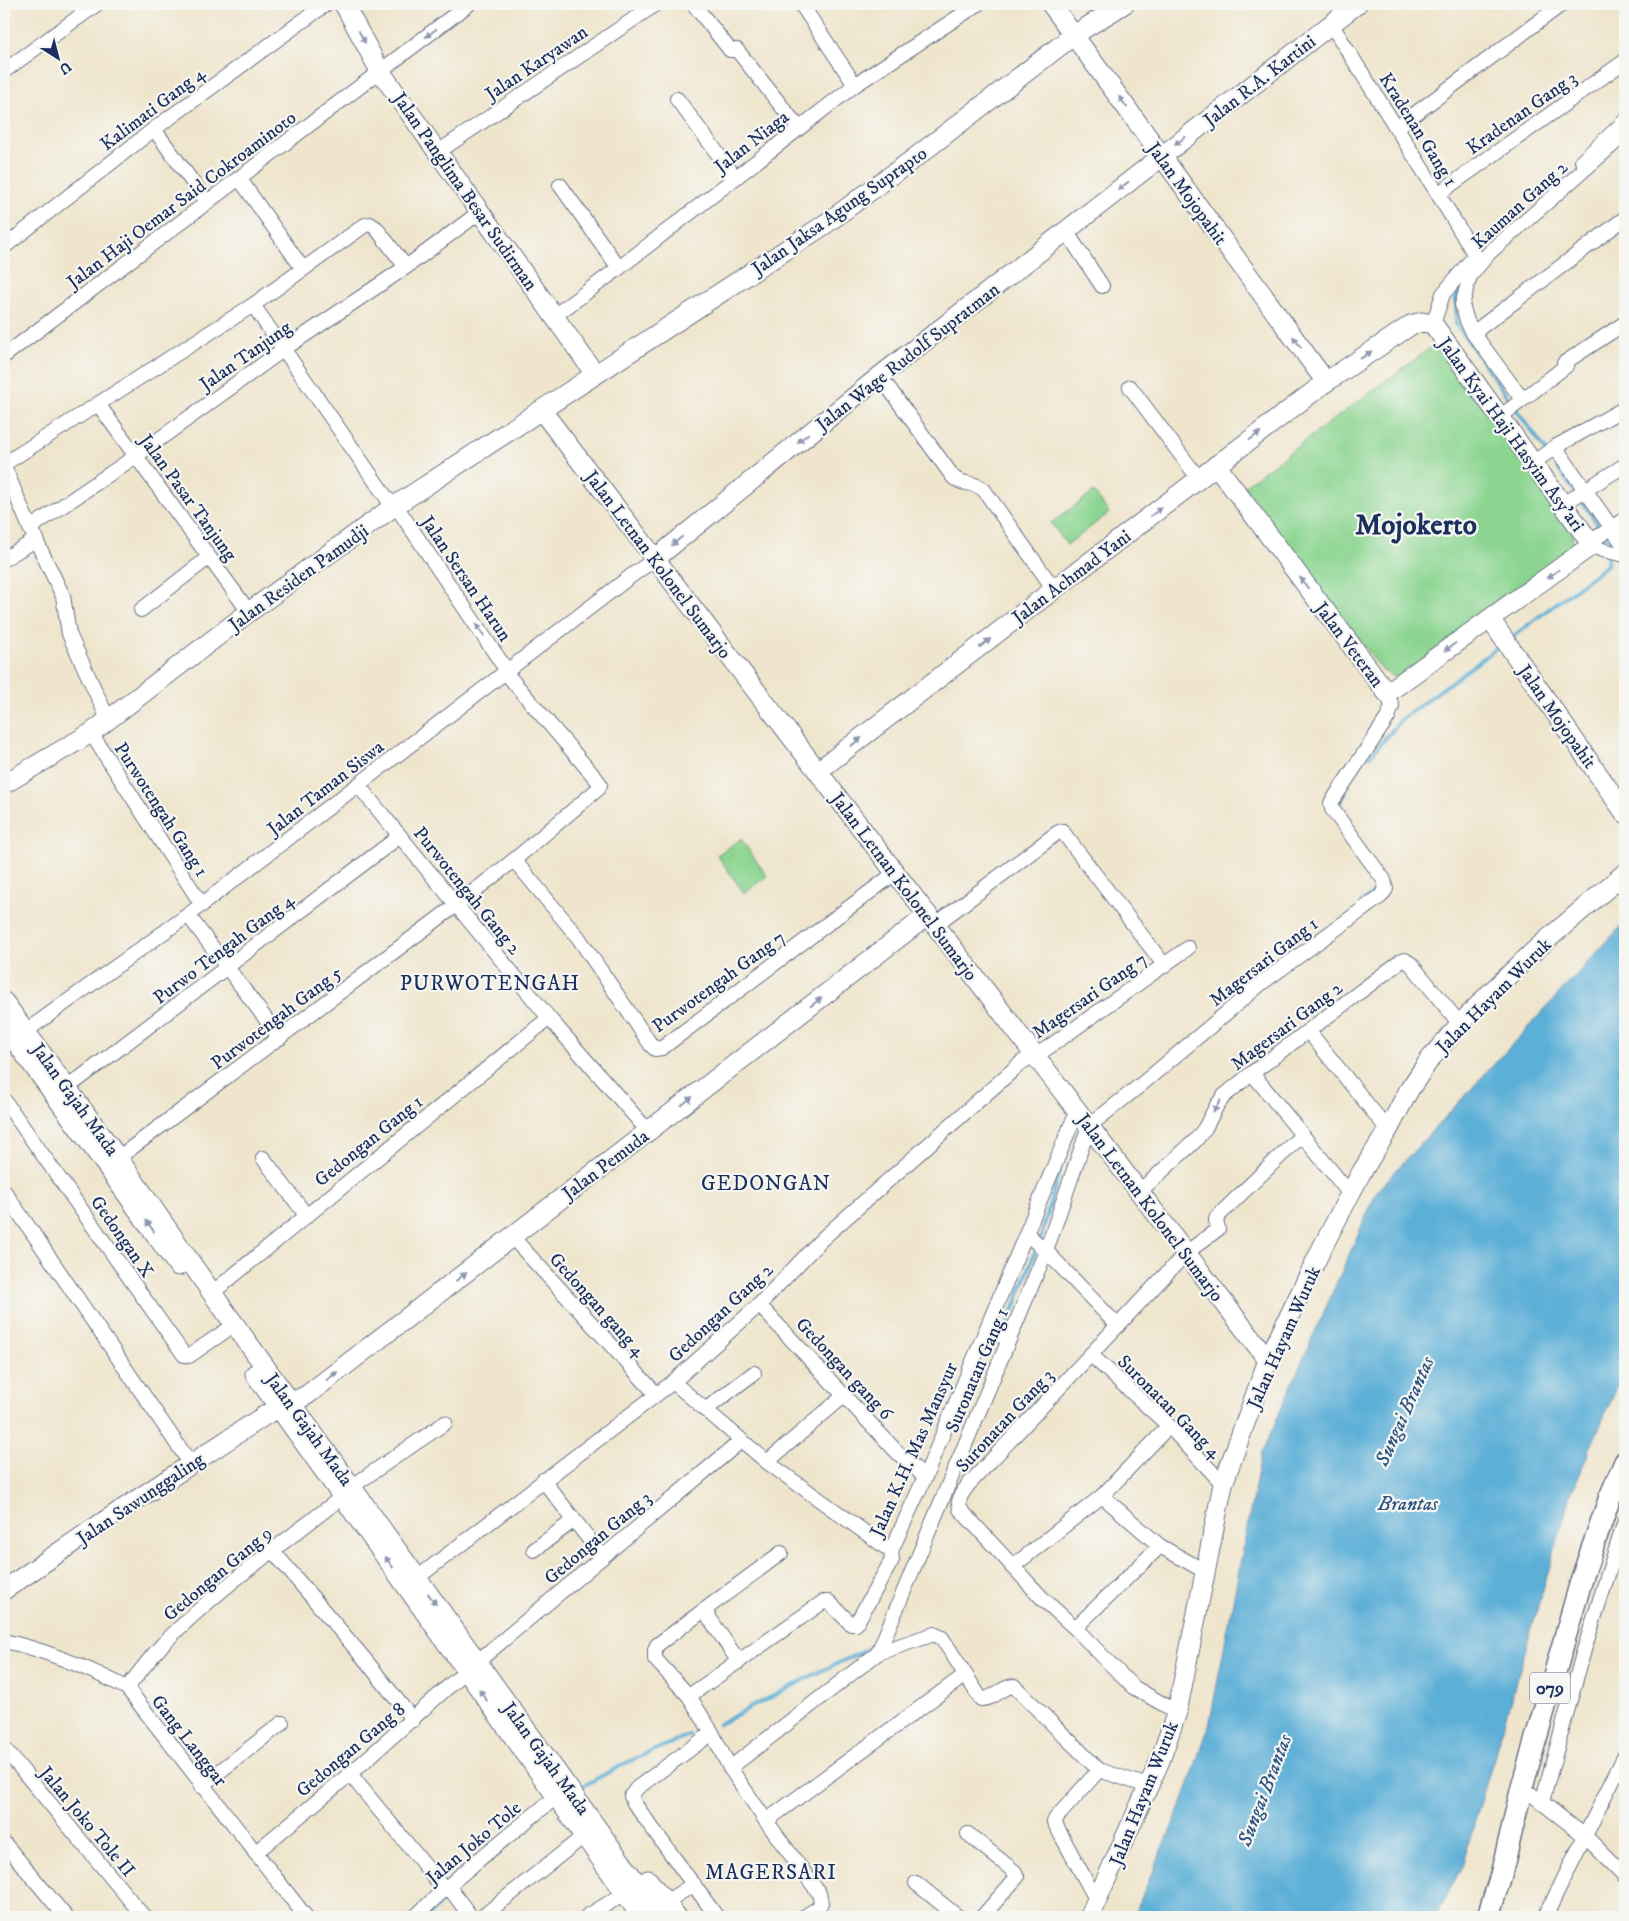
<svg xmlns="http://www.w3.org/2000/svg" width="1629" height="1921" font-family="'IM FELL DW Pica',serif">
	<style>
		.green { fill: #8cd591; stroke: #548278 }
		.water { fill: #5bafd7; stroke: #3b6f9a }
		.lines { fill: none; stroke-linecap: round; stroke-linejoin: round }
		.stream { stroke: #5bafd7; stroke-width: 4 }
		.street-casing { stroke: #656f84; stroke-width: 16 }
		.secondary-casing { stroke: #656f84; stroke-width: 21 }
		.primary-casing { stroke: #656f84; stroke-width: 24 }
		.street { stroke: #fff; stroke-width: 14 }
		.secondary { stroke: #fff; stroke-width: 19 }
		.primary { stroke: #fff; stroke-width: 21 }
		.oneway { fill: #8d97ae }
		.labels { text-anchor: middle; stroke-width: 4.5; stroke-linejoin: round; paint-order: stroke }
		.shield { fill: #f6f6f2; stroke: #5d6b8a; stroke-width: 1 }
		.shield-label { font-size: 18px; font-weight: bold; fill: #1b2f5e }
		.street-label { font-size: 19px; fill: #1b2f5e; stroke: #f6f6f2 }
		.water-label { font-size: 20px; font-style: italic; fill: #2e5582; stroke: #f6f6f2 }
		.quarter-label { font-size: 21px; letter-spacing: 1px; fill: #1b2f5e; stroke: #f6f6f2 }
		.town-label { font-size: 29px; font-weight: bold; fill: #1b2f5e; stroke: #f6f6f2 }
	</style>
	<rect width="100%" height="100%" fill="#f6f6f2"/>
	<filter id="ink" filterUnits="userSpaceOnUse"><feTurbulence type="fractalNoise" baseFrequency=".02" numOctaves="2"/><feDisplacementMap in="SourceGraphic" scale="10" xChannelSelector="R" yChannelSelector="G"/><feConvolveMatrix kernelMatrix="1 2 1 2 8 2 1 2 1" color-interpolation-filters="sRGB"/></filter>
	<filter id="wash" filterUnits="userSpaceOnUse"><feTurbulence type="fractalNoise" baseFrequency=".0096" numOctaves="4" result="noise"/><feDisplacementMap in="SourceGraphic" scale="20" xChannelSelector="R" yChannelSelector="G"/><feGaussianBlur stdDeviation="1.12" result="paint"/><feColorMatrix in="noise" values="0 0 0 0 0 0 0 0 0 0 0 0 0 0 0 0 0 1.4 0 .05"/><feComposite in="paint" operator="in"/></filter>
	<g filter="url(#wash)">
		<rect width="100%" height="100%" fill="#efe5cc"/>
		<g class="green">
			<path d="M 1437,343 L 1572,531 L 1573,549 L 1397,678 L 1383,671 L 1244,486 Z"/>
			<path d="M 1094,492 L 1109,513 L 1067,545 L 1051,523 Z"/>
			<path d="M 741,839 L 767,876 L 744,893 L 717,855 Z"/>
		</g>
		<path class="water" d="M 1625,922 L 1625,1368 L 1572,1491 L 1462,1866 L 1436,1917 L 1133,1917 L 1181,1806 L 1209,1726 L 1261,1455 L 1377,1191 Z"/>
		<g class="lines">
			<g class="stream">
				<path d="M 1459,290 L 1456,299 L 1456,324 L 1575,492"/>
				<path d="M 1579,498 L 1610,541 L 1609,548"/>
				<path d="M 1511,638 L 1607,565 L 1608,555"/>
				<path d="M 1370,756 L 1403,718 L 1501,645"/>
				<path d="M 1337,809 L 1346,791"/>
				<path d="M 1361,903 L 1381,887"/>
				<path d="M 1040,1241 L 1059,1171"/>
				<path d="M 1007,1327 L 1037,1247"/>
				<path d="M 719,1724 L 821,1671 L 877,1645"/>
				<path d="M 581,1787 L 628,1762 L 689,1735"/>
				<path d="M 426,1917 L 450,1893"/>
			</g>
		</g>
	</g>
	<g filter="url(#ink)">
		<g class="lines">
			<g class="street-casing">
				<g id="street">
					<path d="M 801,4 L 855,85"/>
					<path d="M 695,6 L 730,50 L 737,50 L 798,127"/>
					<path d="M 1331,24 L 1438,194 L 1475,255"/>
					<path d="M 4,71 L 97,4"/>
					<path d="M 677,99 L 735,177"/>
					<path d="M 1396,128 L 1562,4"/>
					<path d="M 154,129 L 207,202"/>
					<path d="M 438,152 L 656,4"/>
					<path d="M 1582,161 L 1625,121"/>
					<path d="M 239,178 L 303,269"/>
					<path d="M 560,185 L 619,268"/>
					<path d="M 1438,194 L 1625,61"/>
					<path d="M 1066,231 L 1102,286"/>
					<path d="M 4,247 L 154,129 L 326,4"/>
					<path d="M 253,305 L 393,507"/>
					<path d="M 554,316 L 619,268 L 855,85 L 978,4"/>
					<path d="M 1433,324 L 1443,294 L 1472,259"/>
					<path d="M 1473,333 L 1625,218"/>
					<path d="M 4,356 L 469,4"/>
					<path d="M 880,376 L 953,477 C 962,486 975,481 984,490 L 1054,589"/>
					<path d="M 1130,387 L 1199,479"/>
					<path d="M 1522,399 L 1473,333 L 1467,321 L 1462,305 L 1470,276 L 1489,253 L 1625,134"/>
					<path d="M 98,404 L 249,612"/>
					<path d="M 1500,417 L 1566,366 L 1564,363 L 1625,323"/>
					<path d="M 1555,447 L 1625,547"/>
					<path d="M 1533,463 L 1555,447 L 1625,408"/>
					<path d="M 4,464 L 253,305 L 365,225 L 370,224 L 376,228 L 406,267"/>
					<path d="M 4,466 L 30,528 L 63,596 L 69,634 L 108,719"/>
					<path d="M 1563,504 L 1625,465"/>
					<path d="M 396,506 L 507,671"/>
					<path d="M 30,528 L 136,456 L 284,349 L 406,267 L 480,212"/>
					<path d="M 1590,542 L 1625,519"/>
					<path d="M 1592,545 L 1602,550 L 1625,555"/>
					<path d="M 4,559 L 37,539"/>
					<path d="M 141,610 L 208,558"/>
					<path d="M 91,733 L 202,905"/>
					<path d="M 358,785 L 549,1018 L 648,1131"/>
					<path d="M 514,860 L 578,937 L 651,1045 L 655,1049 L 662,1048 L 895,873"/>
					<path d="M 188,915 L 280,1038"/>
					<path d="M 935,925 L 1057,833 L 1062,831 L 1165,966"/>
					<path d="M 1309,1032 L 1388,1130"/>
					<path d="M 4,1043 L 12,1037 L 26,1031 L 188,915 L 631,576 L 655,559"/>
					<path d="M 1252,1073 L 1350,1194"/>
					<path d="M 67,1088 L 400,836"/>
					<path d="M 4,1100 L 184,1355 L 189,1356 L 224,1332"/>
					<path d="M 118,1158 L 455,906 L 514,860 L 598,789 L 600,785 L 598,781 L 505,672"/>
					<path d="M 263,1158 L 306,1215"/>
					<path d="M 4,1191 L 190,1463"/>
					<path d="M 1139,1192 L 1196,1140 L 1205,1128 L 1217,1105 L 1224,1096 L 1252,1073 L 1401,961 L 1405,960 L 1411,964 L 1460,1024"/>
					<path d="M 1027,1234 L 1046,1251 L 1118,1326"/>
					<path d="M 513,1238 L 656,1394"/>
					<path d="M 212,1293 L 549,1018"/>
					<path d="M 759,1305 L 897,1452 L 925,1477"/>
					<path d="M 986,1330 L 1009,1339"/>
					<path d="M 1091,1355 L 1169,1426 L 1223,1484"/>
					<path d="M 673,1382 L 767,1462 L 891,1551"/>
					<path d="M 705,1410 L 754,1373"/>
					<path d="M 767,1462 L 845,1395"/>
					<path d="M 543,1480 L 603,1557"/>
					<path d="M 351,1487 L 445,1423"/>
					<path d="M 1102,1496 L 1160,1546 L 1206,1572"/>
					<path d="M 272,1550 L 367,1662 L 413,1720"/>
					<path d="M 534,1550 L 574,1520"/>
					<path d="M 781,1553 L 657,1645 L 655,1650 L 655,1659 L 689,1696 L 712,1733 L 730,1768 L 766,1821 L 819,1893 L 821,1903 L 818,1908 L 804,1917"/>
					<path d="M 1012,1567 L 1102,1496 L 1169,1426"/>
					<path d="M 417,1578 L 673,1382 L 759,1305 L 822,1239 L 1022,1062 L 1046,1049 L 1188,948"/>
					<path d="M 704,1610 L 739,1662"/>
					<path d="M 1075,1628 L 1160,1546"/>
					<path d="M 4,1641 C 47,1650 88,1668 127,1688 L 306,1917"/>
					<path d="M 878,1653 L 1046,1251 L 1089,1126 L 1143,1083 L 1263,982 L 1381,896 L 1386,889 L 1384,880 L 1332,809 L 1331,803 L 1388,717 L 1392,706 L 1387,693"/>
					<path d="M 477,1662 L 741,1441"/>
					<path d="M 127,1688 C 138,1674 150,1658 163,1644 C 217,1589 281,1545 342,1497"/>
					<path d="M 689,1696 L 823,1602 L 829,1602 L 851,1624 L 856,1624 L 892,1560 L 891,1551 L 925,1477 L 1077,1111"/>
					<path d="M 1177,1712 L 1133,1687 L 1075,1628 L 1042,1598 L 960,1509 L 959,1502 L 961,1495 L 968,1485 L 1186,1253 L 1218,1229 L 1216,1220 L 1217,1217 L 1302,1135"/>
					<path d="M 712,1733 L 637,1788 L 631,1796 L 634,1803 L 717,1917"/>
					<path d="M 4,1748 L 144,1917"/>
					<path d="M 730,1768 L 878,1653 L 934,1634 L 942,1638 L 981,1699 C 994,1700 1002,1686 1014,1686 L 1099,1770 L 1148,1786"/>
					<path d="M 350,1774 L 444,1889"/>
					<path d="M 201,1786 L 282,1723"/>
					<path d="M 1522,1787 L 1585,1836 L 1625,1876"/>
					<path d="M 1542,1802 L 1584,1650 L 1625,1521"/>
					<path d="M 766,1821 L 965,1675"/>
					<path d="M 968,1834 L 1015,1872 L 1017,1877 L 982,1917"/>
					<path d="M 4,1843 L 66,1917"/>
					<path d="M 255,1853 L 350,1774 L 466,1671"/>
					<path d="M 916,1883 L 958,1917"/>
					<path d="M 448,1886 L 471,1917"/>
					<path d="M 1097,1901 L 1054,1822 L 1056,1818 L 1099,1770"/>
					<path d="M 666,1902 L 694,1884"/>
					<path d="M 415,1917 C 459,1874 508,1836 556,1797"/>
					<path d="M 482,1917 L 584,1836"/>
					<path d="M 586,1917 L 625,1893"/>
					<path d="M 1545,1917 L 1625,1755"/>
				</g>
			</g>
			<g class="secondary-casing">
				<g id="secondary">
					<path d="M 344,4 L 380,71 L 595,374"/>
					<path d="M 1051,4 L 1326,382"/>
					<path d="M 542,411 L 1268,1360"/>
					<path d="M 655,559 L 880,376 L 1357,4"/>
					<path d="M 1490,619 L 1625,813"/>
					<path d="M 818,771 L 1023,613 L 1326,382 L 1411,325 L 1422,322 L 1433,324 L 1592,545 L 1387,693 L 1216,465"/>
					<path d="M 4,784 L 91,733 L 249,612 L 393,507 L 824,225 L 912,160 L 1074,35 L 1124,4"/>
					<path d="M 4,1002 L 118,1158 L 212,1293 L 661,1917"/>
					<path d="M 4,1026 L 108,1168 L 178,1266"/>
					<path d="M 255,1374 L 625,1893 L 641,1917"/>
					<path d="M 4,1590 L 106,1520 L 267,1414 L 307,1395 L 928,915"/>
					<path d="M 648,1880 L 677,1917"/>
					<path d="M 1089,1917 L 1159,1763 L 1177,1712 L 1223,1484 L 1268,1360 L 1322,1248 L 1361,1173 L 1388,1130 L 1409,1090 L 1430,1059 L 1460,1024 L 1490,993 L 1535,950 L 1625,873"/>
				</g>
			</g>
			<g class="primary-casing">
				<path id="primary" d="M 1488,1917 L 1501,1875 L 1522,1787 L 1582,1578 L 1610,1497 L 1625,1462"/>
			</g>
			<use href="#street" class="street"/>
			<use href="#secondary" class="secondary"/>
			<use href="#primary" class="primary"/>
		</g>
		<defs><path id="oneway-solid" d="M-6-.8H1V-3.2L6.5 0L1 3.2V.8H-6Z" transform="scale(1.25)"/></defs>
		<g class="oneway">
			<use href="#oneway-solid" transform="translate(431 33) rotate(143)"/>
			<use href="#oneway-solid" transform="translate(362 37) rotate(62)"/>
			<use href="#oneway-solid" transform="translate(1123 102) rotate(-126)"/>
			<use href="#oneway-solid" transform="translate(1180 141) rotate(142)"/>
			<use href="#oneway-solid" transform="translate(1123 186) rotate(142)"/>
			<use href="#oneway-solid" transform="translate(1297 342) rotate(-126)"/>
			<use href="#oneway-solid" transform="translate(1366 355) rotate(-34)"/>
			<use href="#oneway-solid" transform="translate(1255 436) rotate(-37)"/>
			<use href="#oneway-solid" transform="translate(803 438) rotate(141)"/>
			<use href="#oneway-solid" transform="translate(1156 512) rotate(-37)"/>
			<use href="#oneway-solid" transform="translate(677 541) rotate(140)"/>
			<use href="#oneway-solid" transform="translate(1553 574) rotate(144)"/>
			<use href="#oneway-solid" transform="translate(1304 583) rotate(-127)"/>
			<use href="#oneway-solid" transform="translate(480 630) rotate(-124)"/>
			<use href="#oneway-solid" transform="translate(985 643) rotate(-38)"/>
			<use href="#oneway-solid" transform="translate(1450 647) rotate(145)"/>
			<use href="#oneway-solid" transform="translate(856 742) rotate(-38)"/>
			<use href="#oneway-solid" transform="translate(816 1002) rotate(-38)"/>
			<use href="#oneway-solid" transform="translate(687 1101) rotate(-38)"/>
			<use href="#oneway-solid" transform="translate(1217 1106) rotate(123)"/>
			<use href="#oneway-solid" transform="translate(150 1226) rotate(-125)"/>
			<use href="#oneway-solid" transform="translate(461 1277) rotate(-38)"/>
			<use href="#oneway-solid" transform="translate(332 1376) rotate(-38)"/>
			<use href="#oneway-solid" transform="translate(389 1562) rotate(-126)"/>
			<use href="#oneway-solid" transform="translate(432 1599) rotate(54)"/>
			<use href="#oneway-solid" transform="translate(483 1695) rotate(-125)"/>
		</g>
	</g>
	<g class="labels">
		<rect class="shield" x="1530" y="1672.5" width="40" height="31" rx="4"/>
		<g class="shield-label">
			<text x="1550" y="1694">079</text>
		</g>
		<g class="street-label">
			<text transform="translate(536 62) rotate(-34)" y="7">Jalan Karyawan</text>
			<text transform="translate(1259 80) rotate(-38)" y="7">Jalan R.A. Kartini</text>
			<text transform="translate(152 108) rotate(-37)" y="7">Kalimati Gang 4</text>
			<text transform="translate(1521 112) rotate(-35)" y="7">Kradenan Gang 3</text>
			<text transform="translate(1419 129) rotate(58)" y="7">Kradenan Gang 1</text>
			<text transform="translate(751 141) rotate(-38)" y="7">Jalan Niaga</text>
			<text transform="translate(466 191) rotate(55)" y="7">Jalan Panglima Besar Sudirman</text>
			<text transform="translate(1188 193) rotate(54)" y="7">Jalan Mojopahit</text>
			<text transform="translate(181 199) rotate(-37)" y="7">Jalan Haji Oemar Said Cokroaminoto</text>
			<text transform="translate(1519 204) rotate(-42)" y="7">Kauman Gang 2</text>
			<text transform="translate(839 210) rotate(-35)" y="7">Jalan Jaksa Agung Suprapto</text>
			<text transform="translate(245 355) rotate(-35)" y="7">Jalan Tanjung</text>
			<text transform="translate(907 356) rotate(-38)" y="7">Jalan Wage Rudolf Supratman</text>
			<text transform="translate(1512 434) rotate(54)" y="7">Jalan Kyai Haji Hasyim Asy'ari</text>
			<text transform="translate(189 497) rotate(54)" y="7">Jalan Pasar Tanjung</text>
			<text transform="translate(659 564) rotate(53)" y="7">Jalan Letnan Kolonel Sumarjo</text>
			<text transform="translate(1071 576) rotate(-37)" y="7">Jalan Achmad Yani</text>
			<text transform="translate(298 577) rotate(-36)" y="7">Jalan Residen Pamudji</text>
			<text transform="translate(467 578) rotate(56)" y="7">Jalan Sersan Harun</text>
			<text transform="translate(1350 644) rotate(53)" y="7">Jalan Veteran</text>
			<text transform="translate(1558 716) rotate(55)" y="7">Jalan Mojopahit</text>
			<text transform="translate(325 787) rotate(-38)" y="7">Jalan Taman Siswa</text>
			<text transform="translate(162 809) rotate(57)" y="7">Purwotengah Gang 1</text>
			<text transform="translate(905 886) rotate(53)" y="7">Jalan Letnan Kolonel Sumarjo</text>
			<text transform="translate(468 890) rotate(51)" y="7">Purwotengah Gang 2</text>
			<text transform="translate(223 948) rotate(-37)" y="7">Purwo Tengah Gang 4</text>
			<text transform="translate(1263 961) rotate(-38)" y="7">Magersari Gang 1</text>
			<text transform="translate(718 981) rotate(-36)" y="7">Purwotengah Gang 7</text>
			<text transform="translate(1089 995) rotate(-35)" y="7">Magersari Gang 7</text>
			<text transform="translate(1493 995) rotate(-45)" y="7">Jalan Hayam Wuruk</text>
			<text transform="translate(276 1017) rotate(-37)" y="7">Purwotengah Gang 5</text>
			<text transform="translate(1286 1025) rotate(-37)" y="7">Magersari Gang 2</text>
			<text transform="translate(76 1099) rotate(54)" y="7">Jalan Gajah Mada</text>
			<text transform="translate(368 1140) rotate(-39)" y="7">Gedongan Gang 1</text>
			<text transform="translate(605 1164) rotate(-37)" y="7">Jalan Pemuda</text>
			<text transform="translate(1151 1207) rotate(53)" y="7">Jalan Letnan Kolonel Sumarjo</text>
			<text transform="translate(123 1236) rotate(55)" y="7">Gedongan X</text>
			<text transform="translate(598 1304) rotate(48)" y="7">Gedongan gang 4</text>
			<text transform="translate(720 1312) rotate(-43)" y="7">Gedongan Gang 2</text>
			<text transform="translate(1283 1337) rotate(-66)" y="7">Jalan Hayam Wuruk</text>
			<text transform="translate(845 1368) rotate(47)" y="7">Gedongan gang 6</text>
			<text transform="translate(976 1370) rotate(-67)" y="7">Suronatan Gang 1</text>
			<text transform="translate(1170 1406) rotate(45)" y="7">Suronatan Gang 4</text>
			<text transform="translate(1004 1420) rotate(-47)" y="7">Suronatan Gang 3</text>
			<text transform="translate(310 1429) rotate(54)" y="7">Jalan Gajah Mada</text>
			<text transform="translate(913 1449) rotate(-66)" y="7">Jalan K.H. Mas Mansyur</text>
			<text transform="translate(140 1498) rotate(-34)" y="7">Jalan Sawunggaling</text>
			<text transform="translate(597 1537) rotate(-40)" y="7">Gedongan Gang 3</text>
			<text transform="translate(217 1573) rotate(-40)" y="7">Gedongan Gang 9</text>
			<text transform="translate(190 1740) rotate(52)" y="7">Gang Langgar</text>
			<text transform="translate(350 1749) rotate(-40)" y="7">Gedongan Gang 8</text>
			<text transform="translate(547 1758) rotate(54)" y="7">Jalan Gajah Mada</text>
			<text transform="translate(1143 1793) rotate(-68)" y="7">Jalan Hayam Wuruk</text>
			<text transform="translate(88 1821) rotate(50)" y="7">Jalan Joko Tole II</text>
			<text transform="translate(473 1842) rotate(-40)" y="7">Jalan Joko Tole</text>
		</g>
		<g class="water-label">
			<text transform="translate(1404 1411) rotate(-66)" y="7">Sungai Brantas</text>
			<text x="1408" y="1510">Brantas</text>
			<text transform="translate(1264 1790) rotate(-69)" y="7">Sungai Brantas</text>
		</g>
		<g class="quarter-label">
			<text x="490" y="990">PURWOTENGAH</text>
			<text x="766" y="1190">GEDONGAN</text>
			<text x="771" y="1879">MAGERSARI</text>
		</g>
		<g class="town-label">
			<text x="1416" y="534">Mojokerto</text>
		</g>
	</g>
	<rect width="1629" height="1921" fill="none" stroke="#f6f6f2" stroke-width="20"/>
	<g transform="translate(58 58) rotate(144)" stroke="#f6f6f2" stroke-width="4" paint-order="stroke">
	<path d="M0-4L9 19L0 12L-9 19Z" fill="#1b2f5e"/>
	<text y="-8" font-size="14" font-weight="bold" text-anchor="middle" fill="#1b2f5e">U</text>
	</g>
</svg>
